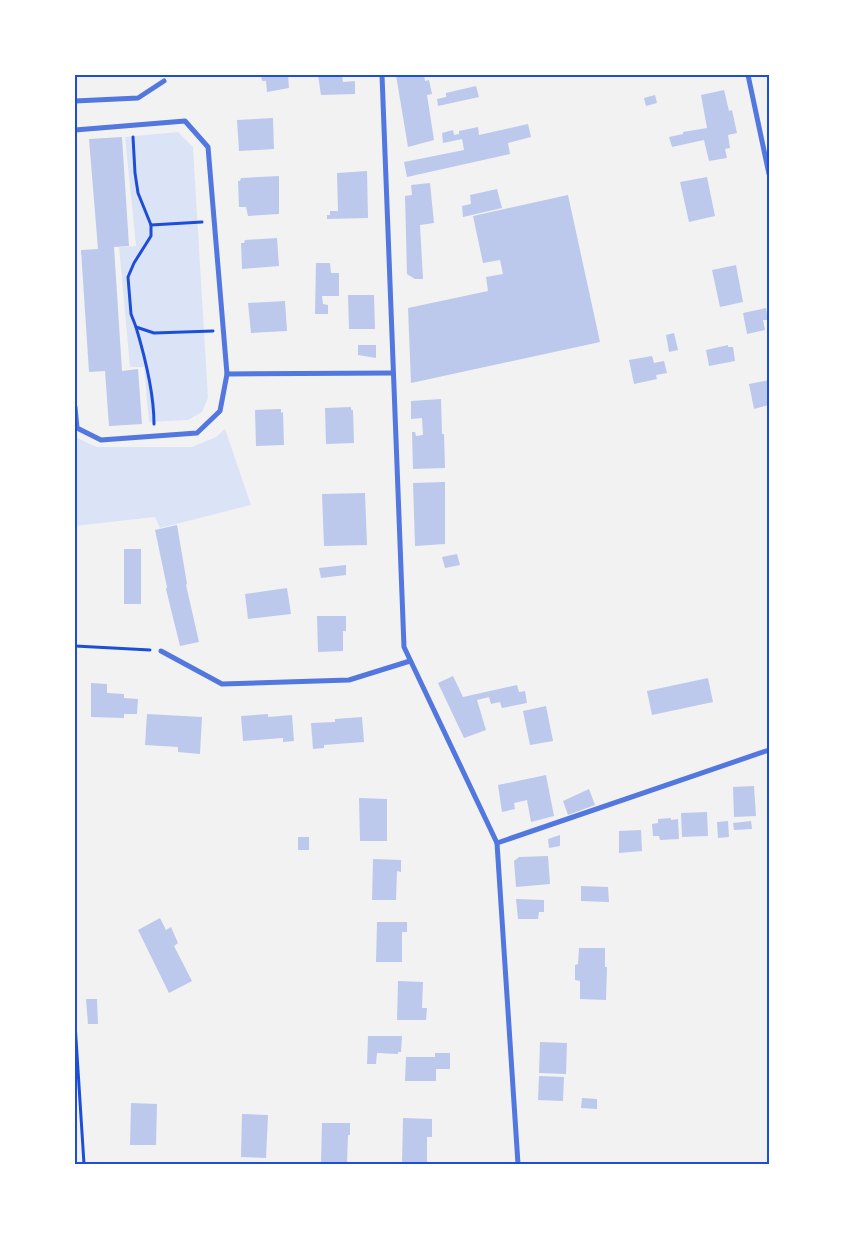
<svg xmlns="http://www.w3.org/2000/svg" width="844" height="1239" font-family="Karla,sans-serif">
	<style>
		.green { fill: #dbe4f7 }
		.building { fill: #bdc9ec }
		.lines { fill: none; stroke-linecap: round; stroke-linejoin: round }
		.path { stroke: #1d4ed8; stroke-width: 3 }
		.minor { stroke: #5277de; stroke-width: 5 }
		.neatline { fill: none; stroke: #1d4ed8; stroke-width: 2 }
	</style>
	<rect width="100%" height="100%" fill="#f2f2f2"/>
	<g class="green">
		<path d="M 178,132 L 193,147 L 208,398 L 202,412 L 188,420 L 149,422 L 144,367 L 130,367 L 119,247 L 136,246 L 125,137 Z"/>
		<path d="M 225,429 L 251,505 L 160,528 L 155,517 L 75,526 L 75,437 L 97,447 L 192,447 L 216,437 Z"/>
	</g>
	<g class="building">
		<path d="M 261,75 L 288,75 L 289,88 L 267,92 L 266,81 L 262,81 Z"/>
		<path d="M 318,75 L 342,75 L 343,82 L 355,81 L 355,94 L 321,95 Z"/>
		<path d="M 396,75 L 424,75 L 425,81 L 429,80 L 432,94 L 427,95 L 434,140 L 408,147 Z"/>
		<path d="M 476,86 L 479,97 L 438,106 L 437,99 L 446,97 L 446,93 Z"/>
		<path d="M 724,90 L 729,111 L 732,110 L 737,133 L 728,135 L 730,148 L 725,149 L 727,158 L 709,161 L 704,140 L 672,147 L 669,137 L 683,134 L 683,132 L 707,128 L 701,95 Z"/>
		<path d="M 655,95 L 657,103 L 646,106 L 644,98 Z"/>
		<path d="M 273,118 L 274,149 L 239,151 L 237,120 Z"/>
		<path d="M 528,124 L 531,137 L 508,143 L 510,154 L 407,177 L 404,162 L 464,150 L 462,139 L 443,143 L 442,133 L 453,130 L 454,135 L 459,134 L 459,131 L 478,127 L 479,135 Z"/>
		<path d="M 122,137 L 129,246 L 114,247 L 122,371 L 138,369 L 142,424 L 109,426 L 105,371 L 89,372 L 81,250 L 98,249 L 89,139 Z"/>
		<path d="M 367,171 L 368,218 L 327,219 L 327,215 L 330,215 L 330,211 L 338,211 L 337,173 Z"/>
		<path d="M 279,176 L 279,214 L 248,216 L 246,207 L 239,207 L 238,181 L 240,181 L 241,178 Z"/>
		<path d="M 707,177 L 715,216 L 689,222 L 680,182 Z"/>
		<path d="M 430,183 L 434,223 L 420,225 L 423,279 L 415,279 L 407,274 L 405,196 L 412,195 L 411,185 Z"/>
		<path d="M 497,189 L 502,208 L 463,217 L 462,206 L 471,204 L 470,195 Z"/>
		<path d="M 568,195 L 600,342 L 411,383 L 408,308 L 488,291 L 486,277 L 503,274 L 500,260 L 483,263 L 473,216 Z"/>
		<path d="M 277,238 L 279,266 L 242,269 L 241,243 L 244,243 L 245,240 Z"/>
		<path d="M 316,263 L 330,263 L 331,273 L 339,273 L 339,296 L 322,296 L 323,304 L 328,305 L 328,314 L 315,314 Z"/>
		<path d="M 736,265 L 743,302 L 720,307 L 712,270 Z"/>
		<path d="M 348,295 L 374,295 L 375,329 L 349,329 Z"/>
		<path d="M 285,301 L 287,331 L 251,333 L 248,303 Z"/>
		<path d="M 766,308 L 768,320 L 763,320 L 765,330 L 747,334 L 743,313 Z"/>
		<path d="M 674,333 L 678,350 L 669,352 L 666,335 Z"/>
		<path d="M 358,345 L 376,345 L 376,358 L 358,355 Z"/>
		<path d="M 728,345 L 728,347 L 733,347 L 735,361 L 709,366 L 706,350 Z"/>
		<path d="M 652,356 L 654,363 L 664,361 L 667,373 L 656,375 L 657,379 L 634,384 L 629,360 Z"/>
		<path d="M 769,380 L 769,405 L 754,409 L 749,384 Z"/>
		<path d="M 441,399 L 442,434 L 444,434 L 445,468 L 413,469 L 412,432 L 415,432 L 416,436 L 423,435 L 422,418 L 411,419 L 411,401 Z"/>
		<path d="M 351,407 L 351,410 L 353,410 L 354,443 L 326,444 L 325,408 Z"/>
		<path d="M 281,409 L 281,413 L 283,412 L 284,445 L 256,446 L 255,410 Z"/>
		<path d="M 445,482 L 445,544 L 415,546 L 413,483 Z"/>
		<path d="M 365,493 L 367,545 L 324,546 L 322,494 Z"/>
		<path d="M 177,525 L 187,584 L 186,585 L 199,642 L 180,646 L 166,589 L 167,587 L 155,530 Z"/>
		<rect x="124" y="549" width="17" height="55"/>
		<path d="M 457,554 L 460,565 L 445,568 L 442,557 Z"/>
		<path d="M 346,565 L 346,575 L 321,578 L 319,568 Z"/>
		<path d="M 287,588 L 291,614 L 248,619 L 245,594 Z"/>
		<path d="M 317,616 L 346,616 L 346,631 L 343,631 L 343,651 L 318,652 Z"/>
		<path d="M 453,676 L 463,697 L 517,685 L 519,692 L 525,691 L 527,703 L 502,708 L 500,702 L 491,704 L 489,697 L 477,700 L 486,730 L 464,738 L 438,683 Z"/>
		<path d="M 708,678 L 713,702 L 652,715 L 647,691 Z"/>
		<path d="M 91,683 L 107,684 L 107,693 L 124,694 L 124,698 L 138,699 L 137,714 L 124,714 L 124,718 L 91,717 Z"/>
		<path d="M 546,706 L 553,741 L 530,745 L 523,711 Z"/>
		<path d="M 147,714 L 202,717 L 200,754 L 178,752 L 178,747 L 145,745 Z"/>
		<path d="M 268,714 L 268,717 L 292,715 L 294,741 L 283,742 L 283,738 L 243,741 L 241,716 Z"/>
		<path d="M 362,717 L 364,742 L 324,745 L 324,748 L 313,749 L 311,723 L 335,722 L 335,719 Z"/>
		<path d="M 546,775 L 554,816 L 531,822 L 527,800 L 514,803 L 515,809 L 502,812 L 498,785 Z"/>
		<path d="M 754,786 L 756,816 L 734,817 L 733,787 Z"/>
		<path d="M 589,789 L 595,805 L 568,815 L 563,801 Z"/>
		<path d="M 359,798 L 387,799 L 387,841 L 360,841 Z"/>
		<path d="M 707,812 L 708,836 L 682,837 L 681,813 Z"/>
		<path d="M 671,818 L 671,820 L 678,819 L 679,839 L 660,840 L 659,836 L 653,836 L 652,824 L 658,823 L 658,819 Z"/>
		<path d="M 728,821 L 729,837 L 718,838 L 717,822 Z"/>
		<path d="M 751,821 L 752,829 L 734,830 L 733,823 Z"/>
		<path d="M 641,830 L 642,851 L 619,853 L 619,831 Z"/>
		<path d="M 560,835 L 560,846 L 549,848 L 548,839 Z"/>
		<rect x="298" y="837" width="11" height="13"/>
		<path d="M 548,856 L 550,884 L 516,887 L 514,861 L 519,857 Z"/>
		<path d="M 373,859 L 401,860 L 401,872 L 397,871 L 396,900 L 372,900 Z"/>
		<path d="M 581,886 L 608,887 L 609,902 L 581,901 Z"/>
		<path d="M 516,899 L 544,900 L 544,912 L 539,912 L 538,919 L 518,919 Z"/>
		<path d="M 160,918 L 166,930 L 171,927 L 178,943 L 174,946 L 192,981 L 169,993 L 138,930 Z"/>
		<path d="M 377,922 L 407,922 L 407,932 L 402,932 L 402,962 L 376,962 Z"/>
		<path d="M 579,948 L 605,948 L 605,967 L 607,967 L 606,1000 L 580,999 L 580,981 L 575,980 L 575,965 L 578,964 Z"/>
		<path d="M 398,981 L 423,982 L 422,1008 L 427,1008 L 426,1020 L 397,1020 Z"/>
		<path d="M 86,999 L 97,999 L 98,1024 L 88,1024 Z"/>
		<path d="M 368,1036 L 402,1036 L 401,1052 L 398,1052 L 398,1054 L 377,1053 L 376,1064 L 367,1064 Z"/>
		<path d="M 540,1042 L 567,1043 L 566,1074 L 539,1073 Z"/>
		<path d="M 435,1053 L 450,1053 L 450,1069 L 436,1069 L 436,1081 L 405,1081 L 406,1057 L 435,1057 Z"/>
		<path d="M 539,1076 L 564,1077 L 563,1101 L 538,1100 Z"/>
		<path d="M 582,1098 L 597,1099 L 597,1109 L 581,1108 Z"/>
		<path d="M 131,1103 L 157,1104 L 156,1145 L 130,1145 Z"/>
		<path d="M 242,1114 L 268,1115 L 266,1158 L 241,1157 Z"/>
		<path d="M 403,1118 L 432,1119 L 432,1137 L 427,1137 L 427,1164 L 402,1164 Z"/>
		<path d="M 322,1123 L 350,1123 L 350,1135 L 348,1135 L 347,1164 L 321,1164 Z"/>
	</g>
	<g class="lines">
		<g class="path">
			<path d="M 133,137 L 135,173 L 138,193 L 151,225 L 151,236 L 134,263 L 128,277 L 131,314 L 136,327 L 154,333 L 213,331"/>
			<path d="M 151,225 L 202,222"/>
			<path d="M 136,327 C 145,357 154,393 154,424"/>
			<path d="M 75,646 L 150,650"/>
			<path d="M 75,1023 L 84,1164"/>
		</g>
		<g class="minor">
			<path d="M 382,75 L 404,647 L 497,843 L 518,1164"/>
			<path d="M 748,75 L 769,174"/>
			<path d="M 75,101 L 138,98 L 164,81"/>
			<path d="M 75,130 L 185,121 L 208,147 L 227,374 L 220,411 L 197,433 L 101,440 L 77,428 L 75,407"/>
			<path d="M 227,374 L 393,373"/>
			<path d="M 161,651 L 222,684 L 349,680 L 410,661"/>
			<path d="M 497,843 L 769,750"/>
		</g>
	</g>
	<rect width="844" height="1239" fill="none" stroke="#ffffff" stroke-width="152"/>
	<rect x="76" y="76" width="692" height="1087" class="neatline"/>
</svg>
